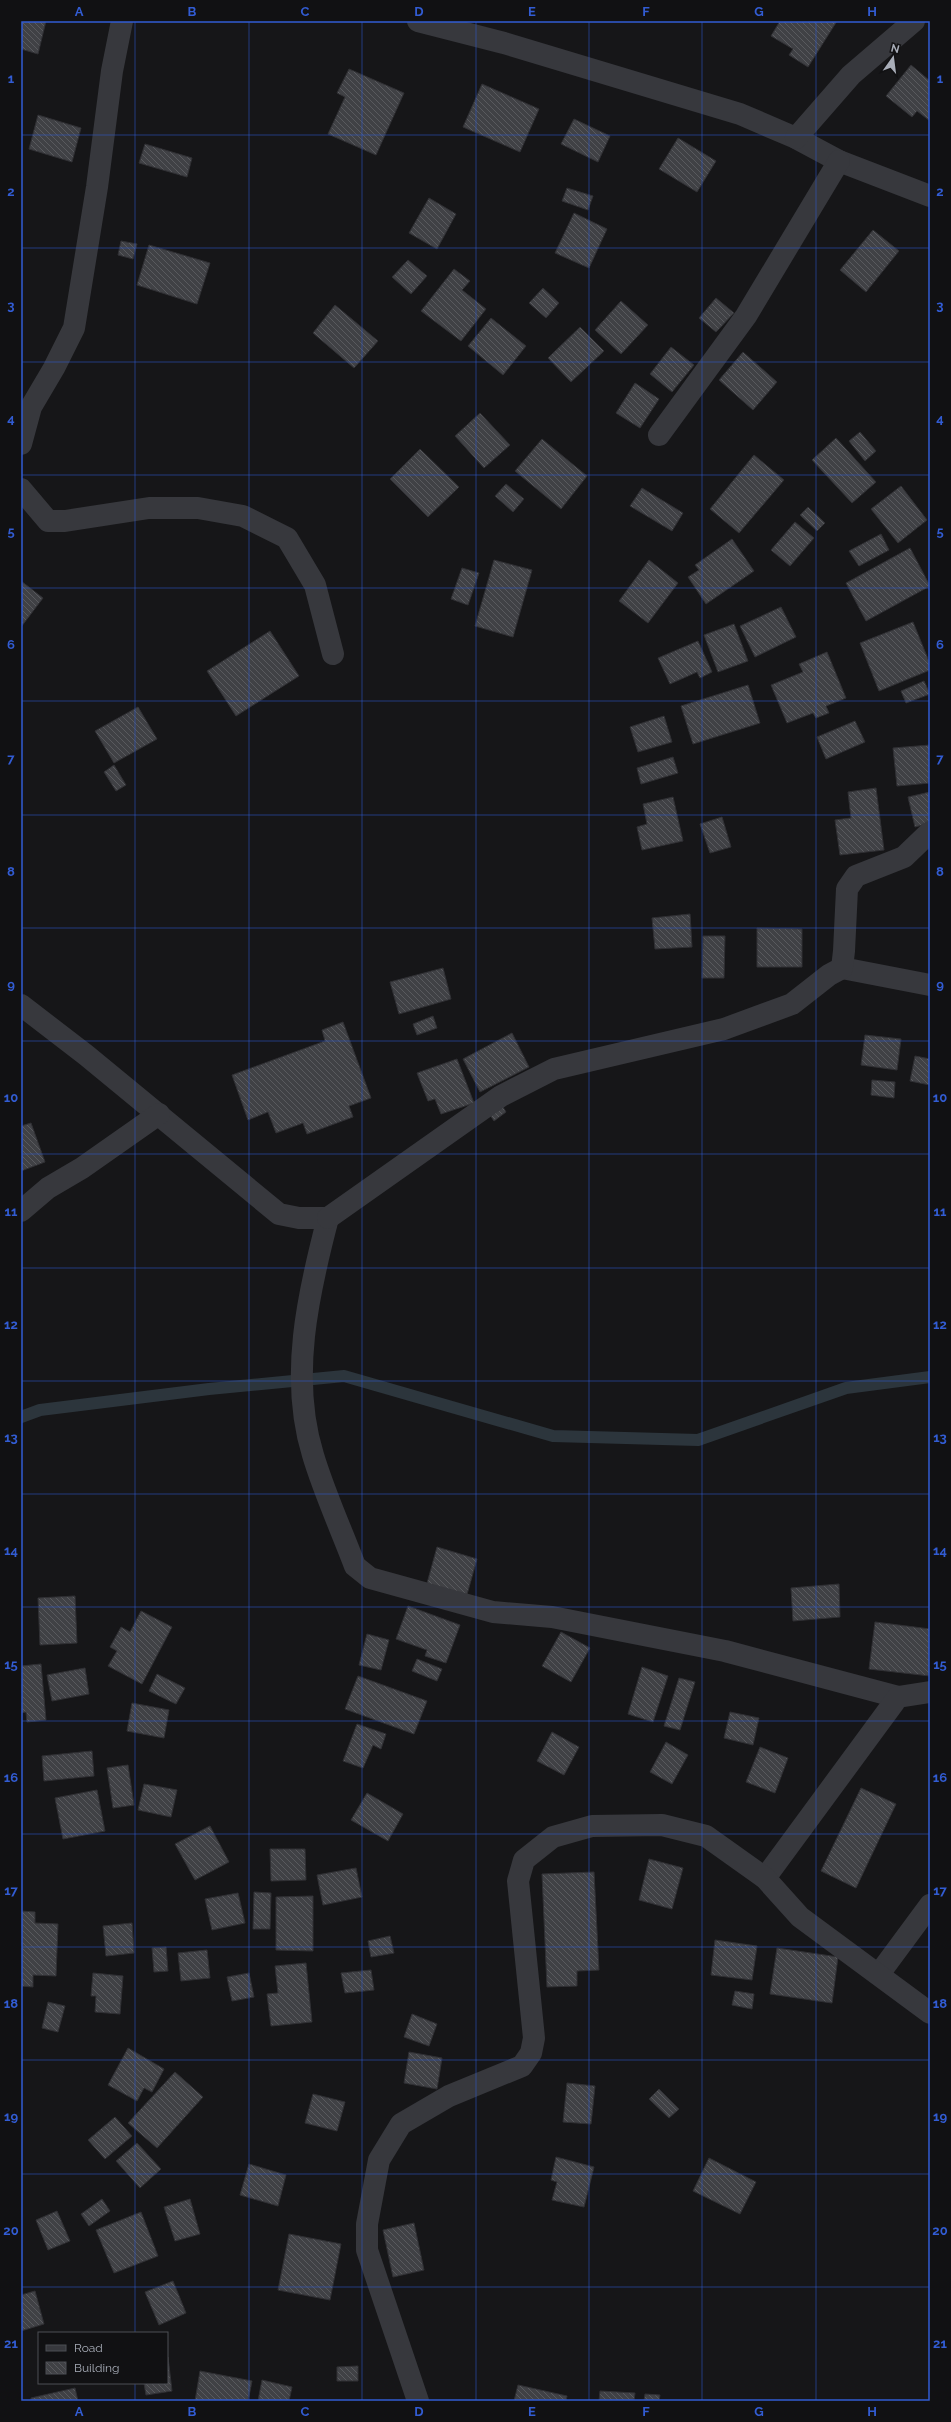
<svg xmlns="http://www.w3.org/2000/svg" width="951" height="2422" font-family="Raleway,sans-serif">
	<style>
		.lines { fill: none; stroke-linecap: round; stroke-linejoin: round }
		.stream { stroke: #2c353c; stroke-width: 12 }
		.building { fill: url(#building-back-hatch); stroke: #303034 }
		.minor { stroke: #37383d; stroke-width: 22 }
		.grid { fill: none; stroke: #325cd3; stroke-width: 1; stroke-opacity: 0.55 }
		.neatline { fill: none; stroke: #325cd3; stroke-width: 1.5 }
		.grid-label { font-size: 13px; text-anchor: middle; font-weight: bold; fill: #325cd3 }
	</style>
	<defs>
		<pattern id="building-back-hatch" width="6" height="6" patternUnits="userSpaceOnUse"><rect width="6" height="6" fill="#404145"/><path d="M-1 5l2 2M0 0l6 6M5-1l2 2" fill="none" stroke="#595a5e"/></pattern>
	</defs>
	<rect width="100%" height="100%" fill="#161618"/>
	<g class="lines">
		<path class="stream" d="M 21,1417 L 40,1410 L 209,1389 L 344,1376 L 553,1436 L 698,1440 L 846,1388 L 930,1377"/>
	</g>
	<g class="building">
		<path d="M 21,21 L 46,21 L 38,54 L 21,49 Z"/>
		<path d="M 780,21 L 837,21 L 808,67 L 789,55 L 793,49 L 771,36 Z"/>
		<path d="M 911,65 L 930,81 L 930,121 L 917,111 L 912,117 L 886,96 Z"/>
		<path d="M 349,69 L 404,93 L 376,155 L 328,134 L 345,97 L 337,93 Z"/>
		<path d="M 482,84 L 539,109 L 520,152 L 463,127 Z"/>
		<path d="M 38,115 L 81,128 L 72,162 L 29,149 Z"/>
		<path d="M 574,119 L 610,136 L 598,162 L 561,144 Z"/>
		<path d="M 678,138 L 716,161 L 697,192 L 659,169 Z"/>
		<path d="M 145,144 L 192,158 L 187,177 L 139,163 Z"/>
		<path d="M 567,188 L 593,196 L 588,210 L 562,201 Z"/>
		<path d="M 429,198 L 456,214 L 437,249 L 409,233 Z"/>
		<path d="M 574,213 L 607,229 L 589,268 L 555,253 Z"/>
		<path d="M 873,230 L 899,251 L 866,292 L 840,270 Z"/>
		<path d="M 121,241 L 137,244 L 133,259 L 118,255 Z"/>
		<path d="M 149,245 L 210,263 L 197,304 L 137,285 Z"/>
		<path d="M 408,260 L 427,276 L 411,294 L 392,277 Z"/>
		<path d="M 454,269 L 470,281 L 462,290 L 486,309 L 461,341 L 421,311 Z"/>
		<path d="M 543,288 L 559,303 L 546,318 L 529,303 Z"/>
		<path d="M 716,298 L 734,313 L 716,332 L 699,318 Z"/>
		<path d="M 621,301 L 648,325 L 621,354 L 595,330 Z"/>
		<path d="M 335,305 L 378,341 L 354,368 L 313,333 Z"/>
		<path d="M 491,318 L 526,346 L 503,375 L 468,346 Z"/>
		<path d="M 580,327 L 604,351 L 571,382 L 548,358 Z"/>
		<path d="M 671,347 L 694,365 L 672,392 L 650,374 Z"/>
		<path d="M 743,352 L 777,382 L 753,410 L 719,380 Z"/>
		<path d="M 635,383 L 659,399 L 640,428 L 616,413 Z"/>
		<path d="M 480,413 L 510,445 L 484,468 L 455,436 Z"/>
		<path d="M 860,432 L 876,451 L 865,461 L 849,441 Z"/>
		<path d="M 836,438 L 876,482 L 852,503 L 812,460 Z"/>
		<path d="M 542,439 L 587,476 L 561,509 L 515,471 Z"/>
		<path d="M 420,449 L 459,487 L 428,517 L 390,479 Z"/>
		<path d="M 754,455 L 784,480 L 739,533 L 710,509 Z"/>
		<path d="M 506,484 L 524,499 L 513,512 L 495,496 Z"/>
		<path d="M 901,486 L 927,520 L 898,543 L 871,509 Z"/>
		<path d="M 642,488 L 683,513 L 672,531 L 630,506 Z"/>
		<path d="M 808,507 L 825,523 L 817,531 L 800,515 Z"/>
		<path d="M 795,522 L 814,538 L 790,566 L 771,550 Z"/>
		<path d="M 881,534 L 889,550 L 859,566 L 849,551 Z"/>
		<path d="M 732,539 L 754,571 L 706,604 L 688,577 L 699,570 L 695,565 Z"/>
		<path d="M 910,548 L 930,586 L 866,621 L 846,583 Z"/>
		<path d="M 494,560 L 532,570 L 513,637 L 475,626 Z"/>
		<path d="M 649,560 L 678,583 L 648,623 L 619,601 Z"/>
		<path d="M 462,568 L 479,573 L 468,605 L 451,599 Z"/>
		<path d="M 21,581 L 43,598 L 21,627 Z"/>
		<path d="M 781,607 L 796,637 L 755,657 L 740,626 Z"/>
		<path d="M 913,622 L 930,664 L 930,670 L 879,691 L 860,643 Z"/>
		<path d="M 734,624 L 748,661 L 718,672 L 704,635 Z"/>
		<path d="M 270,631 L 299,676 L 236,716 L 207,671 Z"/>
		<path d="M 698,641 L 712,672 L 700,678 L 697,672 L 670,684 L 658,658 Z"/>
		<path d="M 827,652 L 846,698 L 826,706 L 829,713 L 816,718 L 813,713 L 787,723 L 771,685 L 803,672 L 799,664 Z"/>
		<path d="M 924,681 L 930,694 L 906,703 L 901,691 Z"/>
		<path d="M 748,685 L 760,723 L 693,744 L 681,706 Z"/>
		<path d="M 138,707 L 157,739 L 114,763 L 95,731 Z"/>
		<path d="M 664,716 L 672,742 L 638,752 L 630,727 Z"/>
		<path d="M 855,721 L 865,742 L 826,759 L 817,737 Z"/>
		<path d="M 930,745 L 930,783 L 897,786 L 893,748 Z"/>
		<path d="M 673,757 L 678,773 L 641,784 L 637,768 Z"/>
		<path d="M 114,765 L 126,785 L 116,791 L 104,772 Z"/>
		<path d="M 876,788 L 884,850 L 840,855 L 835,820 L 851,818 L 848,792 Z"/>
		<path d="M 930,792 L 930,823 L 915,827 L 908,797 Z"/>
		<path d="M 673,797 L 683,841 L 642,850 L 637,827 L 647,824 L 643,804 Z"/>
		<path d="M 722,817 L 731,847 L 710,853 L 700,824 Z"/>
		<path d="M 690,914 L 692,947 L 655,949 L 652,918 Z"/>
		<path d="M 757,928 L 802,929 L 802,967 L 757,967 Z"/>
		<path d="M 703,936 L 725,936 L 724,978 L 702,978 Z"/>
		<path d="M 443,968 L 451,999 L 399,1014 L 390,982 Z"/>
		<path d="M 433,1016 L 437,1028 L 417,1035 L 413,1024 Z"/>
		<path d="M 343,1022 L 371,1098 L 349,1106 L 353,1117 L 307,1134 L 303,1123 L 276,1133 L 268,1112 L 248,1120 L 232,1075 L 325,1041 L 322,1030 Z"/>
		<path d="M 512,1033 L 529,1067 L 480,1092 L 463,1059 Z"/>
		<path d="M 865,1035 L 901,1039 L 897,1070 L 861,1065 Z"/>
		<path d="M 915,1056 L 930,1059 L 930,1085 L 910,1081 Z"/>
		<path d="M 457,1059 L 474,1103 L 441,1114 L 435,1099 L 428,1101 L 417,1073 Z"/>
		<path d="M 872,1080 L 895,1082 L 894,1098 L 871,1095 Z"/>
		<path d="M 501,1104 L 506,1112 L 494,1121 L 488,1112 Z"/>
		<path d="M 31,1123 L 45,1162 L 21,1171 L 21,1126 Z"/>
		<path d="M 437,1547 L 477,1559 L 466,1598 L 426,1587 Z"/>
		<path d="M 839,1584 L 840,1617 L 793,1621 L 791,1588 Z"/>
		<path d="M 75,1596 L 77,1643 L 40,1645 L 38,1598 Z"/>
		<path d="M 408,1606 L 460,1625 L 446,1663 L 425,1656 L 427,1650 L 396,1639 Z"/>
		<path d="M 141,1611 L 172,1627 L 142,1684 L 108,1666 L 117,1651 L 110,1647 L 121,1627 L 130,1632 Z"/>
		<path d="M 875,1622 L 930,1629 L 930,1676 L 869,1669 Z"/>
		<path d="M 561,1632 L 590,1648 L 571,1682 L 542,1666 Z"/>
		<path d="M 367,1634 L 389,1640 L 381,1670 L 359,1665 Z"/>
		<path d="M 417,1659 L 442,1669 L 437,1681 L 412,1671 Z"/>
		<path d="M 41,1664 L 46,1720 L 27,1722 L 26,1712 L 21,1713 L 21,1666 Z"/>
		<path d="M 642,1667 L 668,1676 L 653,1722 L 628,1714 Z"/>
		<path d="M 85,1668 L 89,1694 L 52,1701 L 47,1675 Z"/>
		<path d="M 157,1674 L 185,1688 L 176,1704 L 149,1691 Z"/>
		<path d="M 358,1676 L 427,1701 L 414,1734 L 345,1709 Z"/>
		<path d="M 679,1678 L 695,1682 L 680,1730 L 664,1726 Z"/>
		<path d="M 132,1703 L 169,1710 L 164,1738 L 127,1731 Z"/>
		<path d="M 730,1712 L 759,1718 L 753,1745 L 724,1738 Z"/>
		<path d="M 357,1724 L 386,1734 L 381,1749 L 373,1745 L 363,1768 L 343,1761 Z"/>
		<path d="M 552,1732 L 579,1747 L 564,1775 L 537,1761 Z"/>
		<path d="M 666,1742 L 688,1755 L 672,1784 L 650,1772 Z"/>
		<path d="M 760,1747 L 788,1758 L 775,1793 L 746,1782 Z"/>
		<path d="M 92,1751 L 94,1776 L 44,1781 L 42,1756 Z"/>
		<path d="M 128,1765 L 134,1805 L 113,1808 L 107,1768 Z"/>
		<path d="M 144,1784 L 177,1790 L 171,1817 L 138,1810 Z"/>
		<path d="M 861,1788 L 896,1804 L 856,1888 L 821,1871 Z"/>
		<path d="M 97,1790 L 105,1831 L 63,1839 L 55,1798 Z"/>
		<path d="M 367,1793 L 403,1814 L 388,1841 L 351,1820 Z"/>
		<path d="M 210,1826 L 229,1862 L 195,1880 L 175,1844 Z"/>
		<path d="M 270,1849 L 305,1849 L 306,1880 L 271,1881 Z"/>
		<path d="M 649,1859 L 683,1868 L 672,1909 L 639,1900 Z"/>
		<path d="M 356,1868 L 362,1897 L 323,1905 L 317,1875 Z"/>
		<path d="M 594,1872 L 599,1970 L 577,1971 L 577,1986 L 547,1987 L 542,1874 Z"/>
		<path d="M 254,1892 L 271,1893 L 270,1929 L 253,1929 Z"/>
		<path d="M 238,1893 L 245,1923 L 212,1930 L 205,1899 Z"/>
		<path d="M 313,1896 L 313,1951 L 276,1950 L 276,1897 Z"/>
		<path d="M 21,1911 L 35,1912 L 35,1923 L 58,1924 L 56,1976 L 33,1975 L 33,1987 L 21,1986 Z"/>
		<path d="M 132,1923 L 134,1953 L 106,1956 L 103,1926 Z"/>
		<path d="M 390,1936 L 394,1953 L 371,1957 L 368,1941 Z"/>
		<path d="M 715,1940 L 757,1946 L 752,1980 L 711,1975 Z"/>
		<path d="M 166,1947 L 168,1971 L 154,1972 L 152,1948 Z"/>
		<path d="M 777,1948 L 838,1957 L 832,2003 L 770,1994 Z"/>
		<path d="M 207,1950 L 210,1978 L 181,1981 L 178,1953 Z"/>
		<path d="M 306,1963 L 312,2022 L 271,2026 L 267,1994 L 278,1993 L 275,1966 Z"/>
		<path d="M 371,1970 L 374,1990 L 345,1993 L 341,1973 Z"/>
		<path d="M 93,1973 L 123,1976 L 120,2014 L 95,2012 L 96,1996 L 91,1996 Z"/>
		<path d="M 249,1973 L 254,1997 L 232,2001 L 227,1977 Z"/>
		<path d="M 735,1991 L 754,1994 L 752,2009 L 732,2005 Z"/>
		<path d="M 48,2002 L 65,2006 L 58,2032 L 42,2028 Z"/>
		<path d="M 412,2014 L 437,2024 L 429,2046 L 404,2037 Z"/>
		<path d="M 128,2048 L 164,2069 L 152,2092 L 144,2088 L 137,2101 L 108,2085 Z"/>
		<path d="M 409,2052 L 442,2058 L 437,2089 L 404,2083 Z"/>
		<path d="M 175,2072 L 203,2097 L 157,2148 L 128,2123 Z"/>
		<path d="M 567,2083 L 595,2086 L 591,2124 L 563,2122 Z"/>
		<path d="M 659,2089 L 679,2109 L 669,2118 L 649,2099 Z"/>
		<path d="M 313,2094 L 345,2102 L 337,2131 L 305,2123 Z"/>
		<path d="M 115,2117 L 132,2136 L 105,2159 L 88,2140 Z"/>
		<path d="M 137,2143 L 161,2169 L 140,2188 L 116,2161 Z"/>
		<path d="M 556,2157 L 594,2167 L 584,2207 L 552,2200 L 557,2182 L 551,2180 Z"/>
		<path d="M 709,2158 L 756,2182 L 740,2214 L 693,2191 Z"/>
		<path d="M 249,2164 L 286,2175 L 278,2206 L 240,2195 Z"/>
		<path d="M 102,2199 L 110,2211 L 89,2226 L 81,2214 Z"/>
		<path d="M 190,2199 L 200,2234 L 175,2241 L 164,2207 Z"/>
		<path d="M 57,2211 L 70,2241 L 48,2250 L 36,2220 Z"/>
		<path d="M 141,2212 L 158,2256 L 114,2273 L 96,2230 Z"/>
		<path d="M 414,2223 L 424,2270 L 393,2277 L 383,2230 Z"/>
		<path d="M 289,2234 L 341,2244 L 330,2300 L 278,2290 Z"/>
		<path d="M 173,2281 L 186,2313 L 159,2325 L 145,2292 Z"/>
		<path d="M 35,2291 L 44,2324 L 21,2331 L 21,2295 Z"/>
		<path d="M 168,2357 L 172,2391 L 146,2395 L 144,2383 L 167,2383 Z"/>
		<path d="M 358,2366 L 358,2381 L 337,2381 L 337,2367 Z"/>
		<path d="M 200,2371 L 252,2381 L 248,2401 L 195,2401 Z"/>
		<path d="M 262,2380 L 292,2387 L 289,2401 L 258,2401 Z"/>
		<path d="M 518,2385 L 567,2396 L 566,2401 L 514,2401 Z"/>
		<path d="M 75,2388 L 78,2401 L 31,2401 L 31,2398 Z"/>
		<path d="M 600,2391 L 635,2393 L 634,2401 L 599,2401 Z"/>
		<path d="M 645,2394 L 660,2395 L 659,2401 L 644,2401 Z"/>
	</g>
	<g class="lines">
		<g class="minor">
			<path d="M 418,21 L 504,43 L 740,114 L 796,138 L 839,161 L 930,196"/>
			<path d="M 796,138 L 851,75 L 914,21"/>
			<path d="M 659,435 L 746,316 L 839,161"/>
			<path d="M 21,444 L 31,407 L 54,368 L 74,328 L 97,187 L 112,71 L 122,21"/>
			<path d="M 21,489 L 48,521 L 65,521 L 149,508 L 198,508 L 243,516 L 287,538 L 315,585 L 333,654"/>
			<path d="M 842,968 L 930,985"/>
			<path d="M 21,1005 L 86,1055 L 279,1214 L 299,1218 L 328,1218 C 308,1294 289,1378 313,1455 C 324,1492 341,1529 355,1566 L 370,1578 L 493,1612 L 552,1617 L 725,1651 L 898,1697"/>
			<path d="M 21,1211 L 48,1188 L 82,1168 L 159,1114"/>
			<path d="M 328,1218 L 501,1096 L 554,1069 L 724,1029 L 792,1004 L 829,975 L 842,968 L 844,951 L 847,889 L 856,876 L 904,857 L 930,832"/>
			<path d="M 765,1878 L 898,1697 L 930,1692"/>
			<path d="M 879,1974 L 930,1905"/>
			<path d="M 418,2401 L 367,2250 L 367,2224 L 379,2160 L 401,2124 L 449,2096 L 522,2066 L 531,2053 L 534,2038 L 518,1881 L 524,1860 L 553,1837 L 592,1826 L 662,1825 L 706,1836 L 765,1878 L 800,1917 L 930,2013"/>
		</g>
	</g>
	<path class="grid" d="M 135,21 L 135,2333M 249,21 L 249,2401M 362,21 L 362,2401M 476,21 L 476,2401M 589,21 L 589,2401M 702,21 L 702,2401M 816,21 L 816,2401M 21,135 L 930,135M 21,248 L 930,248M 21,362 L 930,362M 21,475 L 930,475M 21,588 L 930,588M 21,701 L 930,701M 21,815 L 930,815M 21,928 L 930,928M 21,1041 L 930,1041M 21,1154 L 930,1154M 21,1268 L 930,1268M 21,1381 L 930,1381M 21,1494 L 930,1494M 21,1607 L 930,1607M 21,1721 L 930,1721M 21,1834 L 930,1834M 21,1947 L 930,1947M 21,2060 L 930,2060M 21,2174 L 930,2174M 21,2287 L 930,2287M 135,2383 L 135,2401"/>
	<rect width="951" height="2422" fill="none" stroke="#111113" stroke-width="44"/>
	<rect x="38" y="2332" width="130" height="52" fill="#111113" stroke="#4d4f55"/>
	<rect x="46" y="2345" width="20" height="6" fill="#37383d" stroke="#4d4f55"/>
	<text x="74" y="2352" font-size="12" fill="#a8adb8">Road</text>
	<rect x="46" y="2362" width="20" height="12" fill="url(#building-back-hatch)" stroke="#4d4f55"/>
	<text x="74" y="2372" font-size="12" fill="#a8adb8">Building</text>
	<g transform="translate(893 58) rotate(14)" stroke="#111113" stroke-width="3" paint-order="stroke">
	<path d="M0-3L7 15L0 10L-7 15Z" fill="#a8adb8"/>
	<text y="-6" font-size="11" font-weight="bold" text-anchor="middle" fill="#a8adb8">N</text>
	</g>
	<rect x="22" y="22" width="907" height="2378" class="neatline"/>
	<g class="grid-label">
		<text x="79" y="16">A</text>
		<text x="192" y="16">B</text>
		<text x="305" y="16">C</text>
		<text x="419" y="16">D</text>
		<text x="532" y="16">E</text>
		<text x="646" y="16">F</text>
		<text x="759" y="16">G</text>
		<text x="872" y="16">H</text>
		<text x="11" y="83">1</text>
		<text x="940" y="83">1</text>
		<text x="11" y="196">2</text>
		<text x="940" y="196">2</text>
		<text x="11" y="310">3</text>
		<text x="940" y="310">3</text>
		<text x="11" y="423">4</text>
		<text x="940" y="423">4</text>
		<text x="11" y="536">5</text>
		<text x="940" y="536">5</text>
		<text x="11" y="649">6</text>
		<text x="940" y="649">6</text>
		<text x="11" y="763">7</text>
		<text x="940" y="763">7</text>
		<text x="11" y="876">8</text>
		<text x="940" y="876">8</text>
		<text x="11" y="989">9</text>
		<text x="940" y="989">9</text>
		<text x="11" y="1102">10</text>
		<text x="940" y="1102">10</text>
		<text x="11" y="1216">11</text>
		<text x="940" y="1216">11</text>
		<text x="11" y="1329">12</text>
		<text x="940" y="1329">12</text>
		<text x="11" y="1442">13</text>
		<text x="940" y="1442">13</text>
		<text x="11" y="1555">14</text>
		<text x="940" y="1555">14</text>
		<text x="11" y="1669">15</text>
		<text x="940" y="1669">15</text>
		<text x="11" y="1782">16</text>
		<text x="940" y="1782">16</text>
		<text x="11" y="1895">17</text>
		<text x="940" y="1895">17</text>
		<text x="11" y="2008">18</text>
		<text x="940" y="2008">18</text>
		<text x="11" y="2121">19</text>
		<text x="940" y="2121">19</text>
		<text x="11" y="2235">20</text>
		<text x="940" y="2235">20</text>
		<text x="11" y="2348">21</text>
		<text x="940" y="2348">21</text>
		<text x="79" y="2416">A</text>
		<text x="192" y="2416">B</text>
		<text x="305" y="2416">C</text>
		<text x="419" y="2416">D</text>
		<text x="532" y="2416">E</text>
		<text x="646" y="2416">F</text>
		<text x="759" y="2416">G</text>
		<text x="872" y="2416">H</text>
	</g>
</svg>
